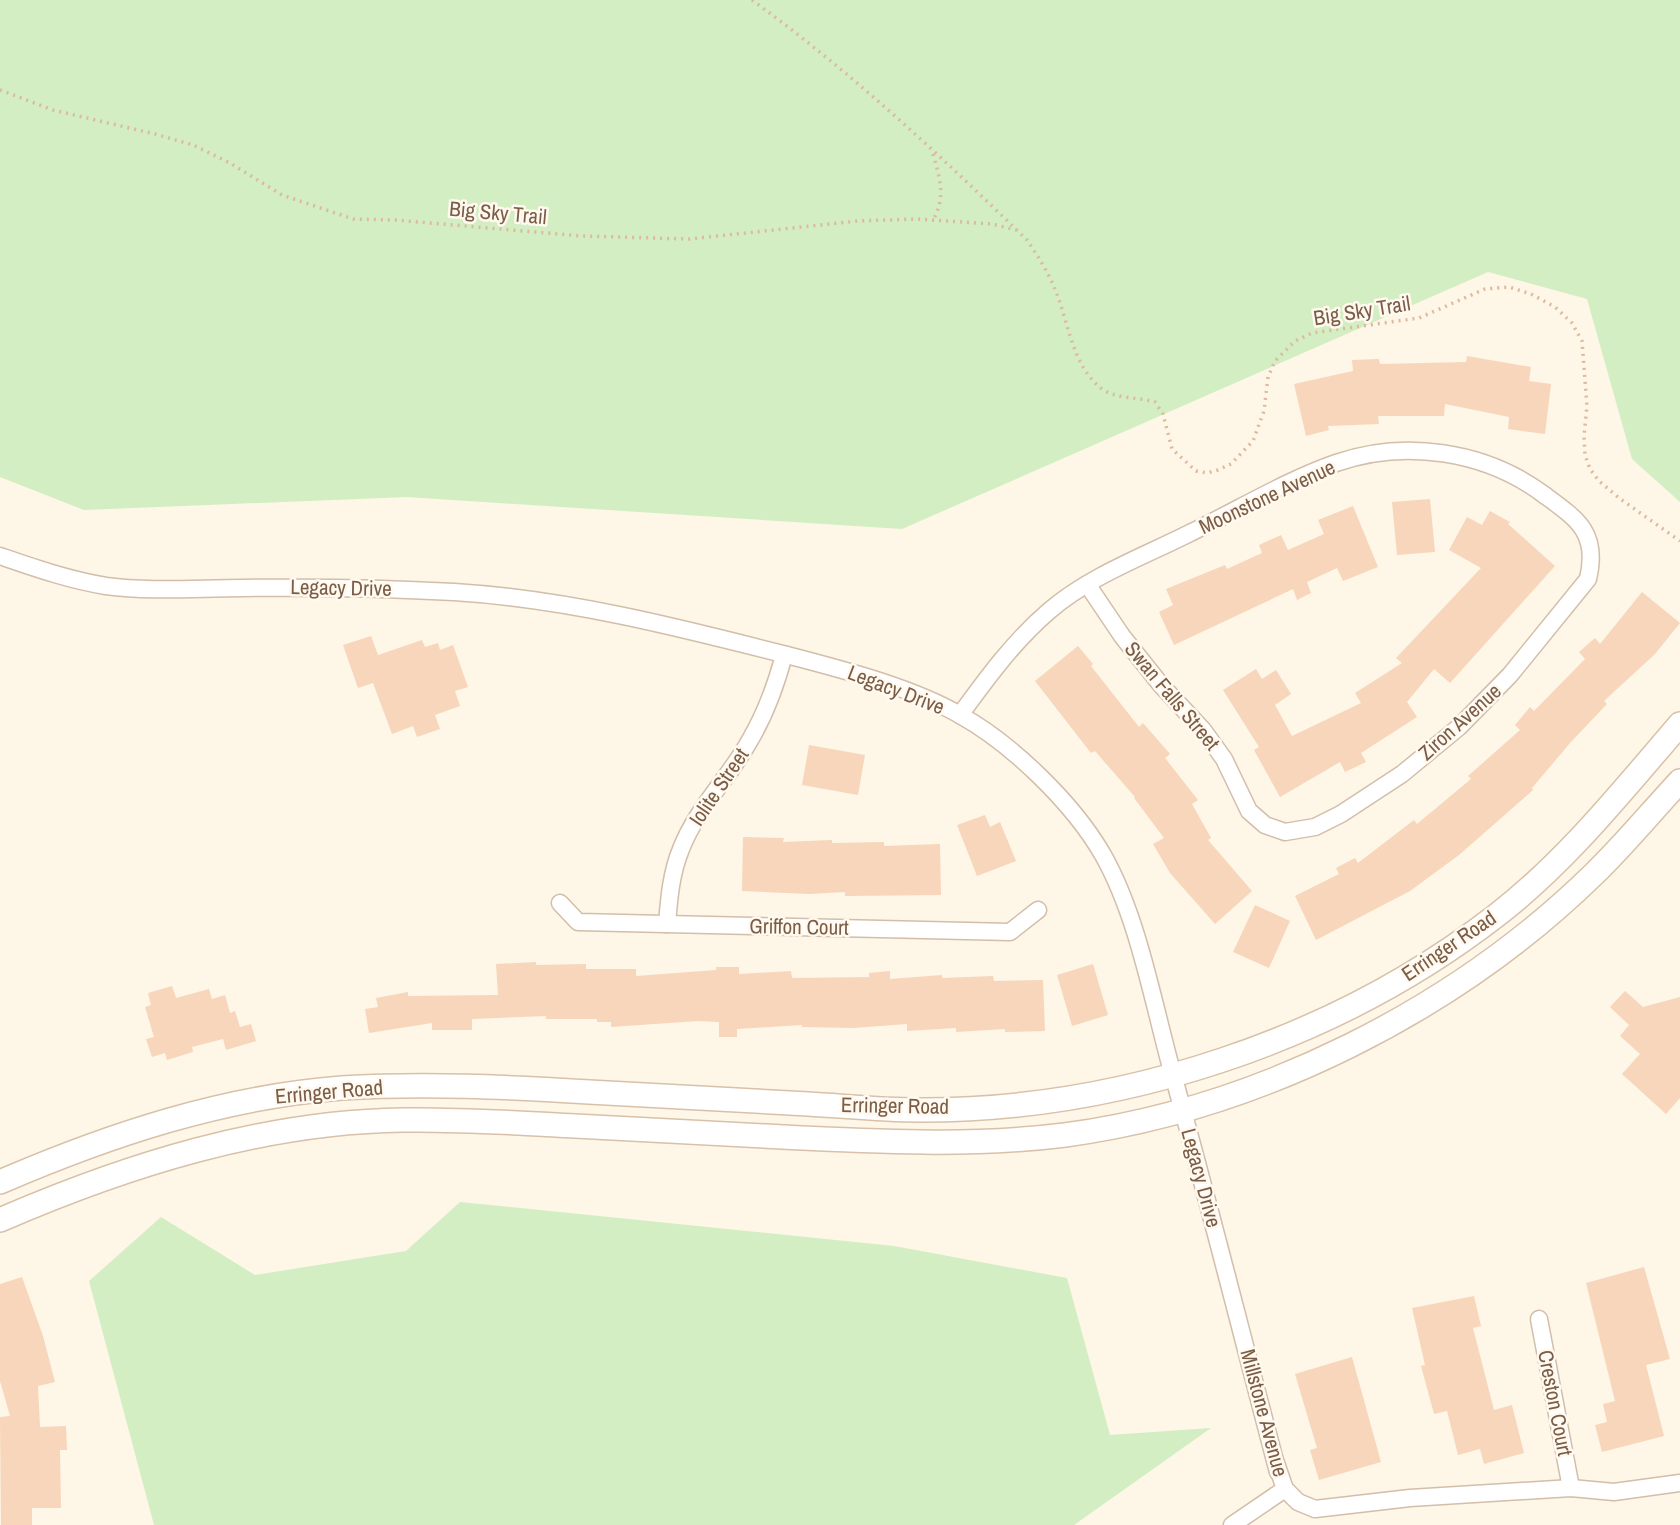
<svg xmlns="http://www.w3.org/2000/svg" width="1680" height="1525" font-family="'Archivo Narrow',sans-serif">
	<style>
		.green { fill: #d2eec2 }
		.building { fill: #f7d6bb }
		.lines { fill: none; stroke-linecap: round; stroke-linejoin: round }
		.street-casing { stroke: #d2beaa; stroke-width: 19 }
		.secondary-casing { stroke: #d8c1a9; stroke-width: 26 }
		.path { stroke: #ddb99d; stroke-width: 3.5; stroke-dasharray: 2 5; stroke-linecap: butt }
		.street { stroke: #fff; stroke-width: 16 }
		.secondary { stroke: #fff; stroke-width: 23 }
		.labels { text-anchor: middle; stroke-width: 5; stroke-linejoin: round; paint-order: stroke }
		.street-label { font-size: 21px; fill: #7b5d47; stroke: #fff9ef }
	</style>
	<rect width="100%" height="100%" fill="#fef6e6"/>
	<g class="green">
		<path d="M 0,0 L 1680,0 L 1680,502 L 1632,459 L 1587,299 L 1488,272 L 902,529 L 407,497 L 84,510 L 0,477 Z"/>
		<path d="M 460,1202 L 894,1246 L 1067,1278 L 1110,1435 L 1211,1428 L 1074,1525 L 154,1525 L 89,1281 L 161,1217 L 255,1275 L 406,1251 Z"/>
	</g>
	<g class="building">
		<path d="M 1467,356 L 1531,367 L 1529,381 L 1551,384 L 1545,434 L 1508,429 L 1509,417 L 1445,404 L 1444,416 L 1378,416 L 1379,424 L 1328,426 L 1329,430 L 1306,436 L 1294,384 L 1353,371 L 1352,360 L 1379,359 L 1380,364 L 1466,362 Z"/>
		<path d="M 1430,499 L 1435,552 L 1397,555 L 1392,502 Z"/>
		<path d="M 1353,506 L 1378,567 L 1343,581 L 1337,568 L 1307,582 L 1311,593 L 1297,600 L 1293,589 L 1174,645 L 1159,612 L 1173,605 L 1166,589 L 1225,565 L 1227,569 L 1262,553 L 1259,545 L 1281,535 L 1288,550 L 1324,534 L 1318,520 Z"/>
		<path d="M 1490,511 L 1510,522 L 1508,524 L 1555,566 L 1450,683 L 1434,669 L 1407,702 L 1417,717 L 1361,753 L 1366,762 L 1345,772 L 1340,762 L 1280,797 L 1254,750 L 1259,747 L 1223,690 L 1256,669 L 1262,679 L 1276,670 L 1291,694 L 1275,705 L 1292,736 L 1361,703 L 1355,693 L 1402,663 L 1396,658 L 1481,568 L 1449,550 L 1467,517 L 1482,525 Z"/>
		<path d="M 1642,592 L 1680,623 L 1655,654 L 1604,701 L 1607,704 L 1570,743 L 1532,788 L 1533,790 L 1459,855 L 1410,891 L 1316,940 L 1295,896 L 1339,874 L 1336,868 L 1355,858 L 1358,863 L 1414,820 L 1417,824 L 1471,779 L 1468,776 L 1520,730 L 1515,725 L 1530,707 L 1534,711 L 1585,659 L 1579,652 L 1595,638 L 1600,644 Z"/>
		<path d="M 371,636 L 378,655 L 422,640 L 425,647 L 438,643 L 440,650 L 453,645 L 468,687 L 455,691 L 460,706 L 435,715 L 440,729 L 417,737 L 413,726 L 392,734 L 373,683 L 358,688 L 343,645 Z"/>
		<path d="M 1078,646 L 1093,664 L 1091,666 L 1139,727 L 1143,723 L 1170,754 L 1165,758 L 1198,800 L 1192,804 L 1211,838 L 1208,840 L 1252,891 L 1215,924 L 1170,873 L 1153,844 L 1164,838 L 1134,798 L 1135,797 L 1095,751 L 1091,753 L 1035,681 Z"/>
		<path d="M 809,745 L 865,755 L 858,795 L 802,785 Z"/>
		<path d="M 985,815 L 990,827 L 1000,822 L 1016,861 L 977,876 L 957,825 Z"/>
		<path d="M 743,837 L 784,838 L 783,842 L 832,840 L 832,843 L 884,842 L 884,846 L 940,844 L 941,895 L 845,896 L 845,892 L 809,894 L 742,891 Z"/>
		<path d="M 1255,905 L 1290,921 L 1269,968 L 1233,952 Z"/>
		<path d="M 536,962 L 536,965 L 586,964 L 586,969 L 636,969 L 636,976 L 716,970 L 716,967 L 739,967 L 739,974 L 791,971 L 792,978 L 869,977 L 869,973 L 890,971 L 890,979 L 942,975 L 942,978 L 993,976 L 994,981 L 1043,980 L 1045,1031 L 1005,1032 L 1005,1029 L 956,1032 L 956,1028 L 907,1031 L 907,1024 L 853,1028 L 802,1027 L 802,1025 L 737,1029 L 737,1037 L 719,1037 L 719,1022 L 698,1021 L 611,1027 L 611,1022 L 597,1022 L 597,1019 L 546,1019 L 546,1016 L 472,1019 L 472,1030 L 432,1030 L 432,1023 L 369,1033 L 365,1009 L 378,1007 L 376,998 L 408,992 L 408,996 L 498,995 L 496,964 Z"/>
		<path d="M 1093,964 L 1108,1015 L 1072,1026 L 1057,975 Z"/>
		<path d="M 172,986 L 176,998 L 209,989 L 212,999 L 225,995 L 230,1013 L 235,1011 L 240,1027 L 251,1024 L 256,1041 L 226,1050 L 223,1039 L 192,1047 L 193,1052 L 167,1060 L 165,1053 L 152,1057 L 146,1039 L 154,1037 L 145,1007 L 151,1005 L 148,993 Z"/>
		<path d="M 1625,991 L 1643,1007 L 1680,997 L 1680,1098 L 1666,1114 L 1622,1074 L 1640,1054 L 1620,1036 L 1629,1025 L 1610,1007 Z"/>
		<path d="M 1644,1267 L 1670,1359 L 1646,1365 L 1664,1436 L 1602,1452 L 1595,1425 L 1607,1422 L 1603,1404 L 1615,1401 L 1586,1283 Z"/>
		<path d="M 22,1277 L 43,1336 L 55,1382 L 38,1386 L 40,1427 L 66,1426 L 67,1450 L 60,1450 L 61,1508 L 32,1508 L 32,1525 L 1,1525 L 0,1417 L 10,1416 L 0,1381 L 0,1284 Z"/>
		<path d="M 1474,1296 L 1481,1326 L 1473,1328 L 1494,1410 L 1512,1405 L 1524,1453 L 1484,1464 L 1480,1449 L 1458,1455 L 1447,1411 L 1434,1414 L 1421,1366 L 1425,1365 L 1412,1308 Z"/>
		<path d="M 1352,1357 L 1381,1462 L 1319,1480 L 1310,1450 L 1317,1448 L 1295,1374 Z"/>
	</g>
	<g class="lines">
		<g class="street-casing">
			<g id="street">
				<path d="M 0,556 C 35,568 69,580 106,586 C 150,592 198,588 243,588 C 314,587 383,588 454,592 C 567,599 677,627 787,655 C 843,670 909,686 960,715 C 1012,744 1073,803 1103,855 C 1137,915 1152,997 1170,1064 C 1208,1199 1242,1336 1278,1472"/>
				<path d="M 960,715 C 987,678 1014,641 1049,611 C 1088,577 1142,557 1188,534 C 1236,511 1287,480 1336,463 C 1405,439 1485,451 1543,494 C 1577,519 1599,532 1588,579 L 1510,675 L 1459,727 L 1402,774 L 1341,814 L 1315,827 L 1285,832 L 1265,825 L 1249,811 L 1224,759 L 1203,730 L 1161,685 L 1122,636 L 1087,584"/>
				<path d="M 560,903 L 578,922 L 1010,932 L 1038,910"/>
				<path d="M 667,924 C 669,899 671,873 681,849 C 697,808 729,778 750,740 C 766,713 776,685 784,655"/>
				<path d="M 1539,1319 L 1571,1488"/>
				<path d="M 1276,1463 L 1285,1489 L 1298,1502 L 1315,1509 L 1410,1498 L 1571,1488 L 1614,1492 L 1680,1483"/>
				<path d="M 1232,1525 L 1285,1489"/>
			</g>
		</g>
		<g class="secondary-casing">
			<g id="secondary">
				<path d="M 0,1182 C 109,1135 223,1097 342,1088 C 425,1083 507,1087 589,1092 C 662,1096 735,1100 808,1104 C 844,1106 881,1110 918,1110 C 1121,1111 1336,1040 1497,915 C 1567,861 1623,790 1680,724"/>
				<path d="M 0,1220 C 127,1165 263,1122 403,1120 C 460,1119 518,1123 575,1126 C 651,1130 726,1134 802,1138 C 890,1142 977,1146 1065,1135 C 1258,1109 1455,1010 1594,874 C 1624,845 1651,812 1680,781"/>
			</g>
		</g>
		<g class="path">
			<path d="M 752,0 C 851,72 940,155 1027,240 C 1037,255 1047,270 1054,287 C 1069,321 1071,365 1102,389 C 1116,399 1138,397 1155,402 L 1163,414 L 1172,449 L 1196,471 L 1207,473 L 1218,470 L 1231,464 L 1253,441 L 1264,411 L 1268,377 L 1275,361 L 1295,341 L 1312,333 L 1419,318 L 1485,289 L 1509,287 L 1531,294 L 1555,307 L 1572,323 L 1582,341 L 1587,406 L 1584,436 L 1585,455 L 1590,469 L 1599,481 L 1619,498 L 1680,541"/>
			<path d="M 0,90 L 53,110 L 155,134 L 193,145 L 230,163 L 282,195 L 353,219 L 395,220 L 582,236 L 689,239 L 857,221 L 917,219 L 992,224 L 1016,230"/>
			<path d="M 933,154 C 940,178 946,198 933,220"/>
		</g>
		<use href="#street" class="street"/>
		<use href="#secondary" class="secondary"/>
	</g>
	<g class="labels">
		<g class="street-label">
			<text transform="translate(498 213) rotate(5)" y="7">Big Sky Trail</text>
			<text transform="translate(1362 311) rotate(-9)" y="7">Big Sky Trail</text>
			<text transform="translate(1267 497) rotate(-25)" y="7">Moonstone Avenue</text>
			<text transform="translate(341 588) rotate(1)" y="7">Legacy Drive</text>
			<text transform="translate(896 690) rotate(21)" y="7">Legacy Drive</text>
			<text transform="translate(1172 696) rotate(50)" y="7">Swan Falls Street</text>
			<text transform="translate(1460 722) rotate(-42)" y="7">Ziron Avenue</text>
			<text transform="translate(719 787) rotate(-56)" y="7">Iolite Street</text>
			<text transform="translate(799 927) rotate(1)" y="7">Griffon Court</text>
			<text transform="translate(1449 946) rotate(-34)" y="7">Erringer Road</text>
			<text transform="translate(329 1092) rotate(-5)" y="7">Erringer Road</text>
			<text transform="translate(895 1106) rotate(1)" y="7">Erringer Road</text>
			<text transform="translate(1201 1178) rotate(75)" y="7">Legacy Drive</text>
			<text transform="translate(1555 1403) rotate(79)" y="7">Creston Court</text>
			<text transform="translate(1264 1413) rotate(75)" y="7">Millstone Avenue</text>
		</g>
	</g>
</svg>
